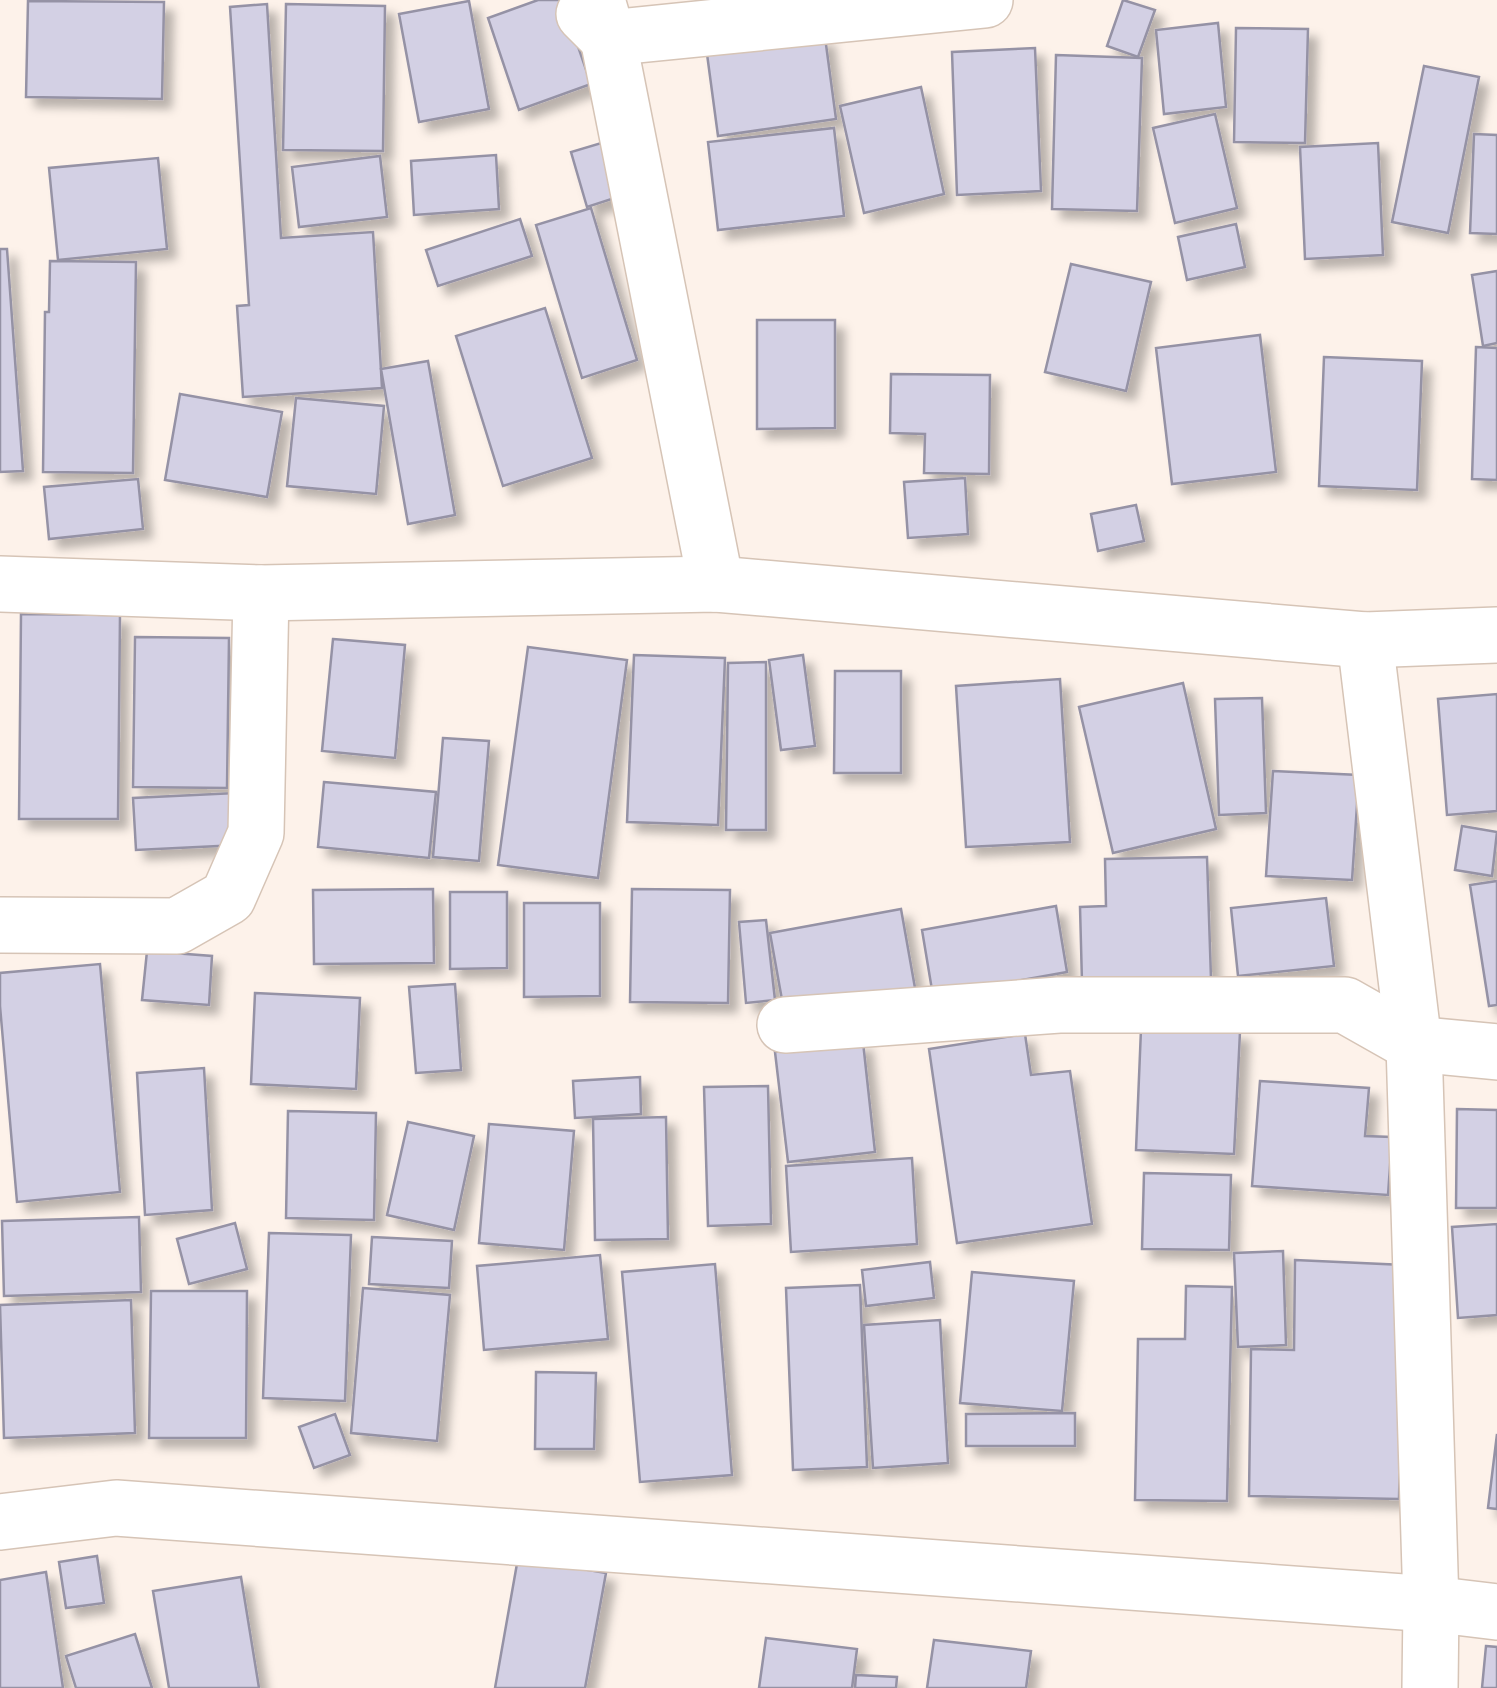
<svg xmlns="http://www.w3.org/2000/svg" width="1497" height="1688" font-family="'Archivo Narrow',sans-serif">
	<style>
		.building { fill: #d3d0e4; stroke: #9592a5; stroke-width: 2.5; filter: url(#shadow) }
		.lines { fill: none; stroke-linecap: round; stroke-linejoin: round }
		.minor-casing { stroke: #d6c4b6; stroke-width: 58 }
		.minor { stroke: #fff; stroke-width: 55 }
	</style>
	<defs>
		<filter id="shadow"><feDropShadow dx="9" dy="9" stdDeviation="5" flood-color="#0004"/></filter>
	</defs>
	<rect width="100%" height="100%" fill="#fdf2ea"/>
	<g class="building">
		<path d="M 538,0 L 562,0 L 591,84 L 519,110 L 488,18 Z"/>
		<path d="M 1123,0 L 1155,10 L 1138,57 L 1107,46 Z"/>
		<path d="M 28,1 L 164,2 L 162,99 L 26,97 Z"/>
		<path d="M 469,1 L 489,109 L 419,122 L 399,14 Z"/>
		<path d="M 267,4 L 281,238 L 373,232 L 382,388 L 243,397 L 237,306 L 249,305 L 230,7 Z"/>
		<path d="M 286,4 L 385,6 L 383,151 L 283,150 Z"/>
		<path d="M 1218,23 L 1226,107 L 1164,114 L 1156,30 Z"/>
		<path d="M 1236,28 L 1308,29 L 1305,143 L 1234,142 Z"/>
		<path d="M 825,37 L 836,119 L 718,136 L 707,54 Z"/>
		<path d="M 1035,48 L 1041,191 L 957,195 L 952,52 Z"/>
		<path d="M 1056,55 L 1142,58 L 1137,211 L 1052,209 Z"/>
		<path d="M 1424,66 L 1479,77 L 1448,233 L 1392,222 Z"/>
		<path d="M 921,87 L 944,194 L 864,213 L 840,106 Z"/>
		<path d="M 1215,114 L 1237,208 L 1175,223 L 1153,128 Z"/>
		<path d="M 834,128 L 844,216 L 718,230 L 708,142 Z"/>
		<path d="M 1474,134 L 1497,135 L 1497,234 L 1470,233 Z"/>
		<path d="M 608,141 L 624,195 L 587,207 L 571,152 Z"/>
		<path d="M 1378,143 L 1383,255 L 1305,259 L 1300,147 Z"/>
		<path d="M 496,155 L 499,209 L 414,215 L 411,161 Z"/>
		<path d="M 380,156 L 387,217 L 299,227 L 292,167 Z"/>
		<path d="M 158,158 L 167,249 L 58,260 L 49,168 Z"/>
		<path d="M 591,208 L 637,360 L 582,378 L 536,225 Z"/>
		<path d="M 520,219 L 532,256 L 438,286 L 426,250 Z"/>
		<path d="M 1236,224 L 1245,267 L 1187,280 L 1178,237 Z"/>
		<path d="M 0,249 L 7,249 L 23,471 L 0,472 Z"/>
		<path d="M 50,261 L 136,262 L 133,473 L 43,472 L 45,312 L 49,312 Z"/>
		<path d="M 1071,264 L 1151,282 L 1126,391 L 1045,372 Z"/>
		<path d="M 1497,271 L 1497,343 L 1483,346 L 1472,275 Z"/>
		<path d="M 545,308 L 592,458 L 503,486 L 456,336 Z"/>
		<path d="M 757,320 L 835,320 L 835,428 L 757,429 Z"/>
		<path d="M 1260,335 L 1276,472 L 1172,484 L 1156,348 Z"/>
		<path d="M 1476,347 L 1497,348 L 1497,480 L 1472,479 Z"/>
		<path d="M 1324,357 L 1422,361 L 1417,490 L 1319,486 Z"/>
		<path d="M 428,361 L 455,515 L 408,524 L 381,369 Z"/>
		<path d="M 891,374 L 990,375 L 989,474 L 924,473 L 925,434 L 890,433 Z"/>
		<path d="M 180,394 L 282,412 L 267,497 L 165,480 Z"/>
		<path d="M 296,398 L 384,406 L 376,494 L 287,486 Z"/>
		<path d="M 965,478 L 968,534 L 908,538 L 904,482 Z"/>
		<path d="M 138,479 L 143,529 L 49,539 L 44,487 Z"/>
		<path d="M 1136,505 L 1144,541 L 1098,551 L 1091,514 Z"/>
		<path d="M 21,614 L 120,615 L 118,819 L 19,819 Z"/>
		<path d="M 135,637 L 229,638 L 227,788 L 133,787 Z"/>
		<path d="M 333,639 L 405,645 L 395,758 L 322,751 Z"/>
		<path d="M 528,647 L 627,660 L 598,878 L 498,865 Z"/>
		<path d="M 634,655 L 725,658 L 718,825 L 627,822 Z"/>
		<path d="M 803,655 L 815,746 L 781,750 L 769,660 Z"/>
		<path d="M 766,662 L 766,830 L 726,830 L 728,663 Z"/>
		<path d="M 835,671 L 901,671 L 901,773 L 834,773 Z"/>
		<path d="M 1060,679 L 1070,842 L 966,847 L 956,686 Z"/>
		<path d="M 1183,683 L 1216,829 L 1113,853 L 1079,707 Z"/>
		<path d="M 1497,694 L 1497,811 L 1447,815 L 1438,699 Z"/>
		<path d="M 1262,698 L 1266,813 L 1219,815 L 1215,699 Z"/>
		<path d="M 443,738 L 489,741 L 479,861 L 433,857 Z"/>
		<path d="M 1273,771 L 1359,775 L 1352,880 L 1266,876 Z"/>
		<path d="M 324,782 L 436,792 L 429,858 L 318,847 Z"/>
		<path d="M 236,793 L 239,845 L 136,850 L 133,798 Z"/>
		<path d="M 1462,826 L 1497,832 L 1492,876 L 1455,870 Z"/>
		<path d="M 1207,857 L 1211,979 L 1082,983 L 1080,907 L 1106,906 L 1105,859 Z"/>
		<path d="M 1497,881 L 1497,1005 L 1489,1006 L 1470,885 Z"/>
		<path d="M 433,889 L 434,963 L 314,964 L 313,890 Z"/>
		<path d="M 632,889 L 730,890 L 728,1003 L 630,1002 Z"/>
		<path d="M 450,892 L 507,892 L 507,968 L 450,969 Z"/>
		<path d="M 1326,898 L 1334,966 L 1238,976 L 1231,908 Z"/>
		<path d="M 524,903 L 600,903 L 600,996 L 524,997 Z"/>
		<path d="M 1056,906 L 1067,972 L 933,996 L 922,930 Z"/>
		<path d="M 901,909 L 915,988 L 784,1011 L 770,933 Z"/>
		<path d="M 766,920 L 775,1000 L 746,1003 L 739,922 Z"/>
		<path d="M 147,951 L 212,956 L 209,1005 L 142,1000 Z"/>
		<path d="M 100,964 L 120,1192 L 17,1202 L 0,1006 L 0,973 Z"/>
		<path d="M 455,984 L 461,1070 L 416,1073 L 409,987 Z"/>
		<path d="M 255,993 L 360,998 L 356,1089 L 251,1084 Z"/>
		<path d="M 1141,1029 L 1240,1032 L 1234,1154 L 1136,1150 Z"/>
		<path d="M 1025,1034 L 1031,1075 L 1070,1071 L 1092,1224 L 957,1243 L 929,1049 Z"/>
		<path d="M 863,1042 L 875,1152 L 788,1162 L 775,1052 Z"/>
		<path d="M 204,1068 L 212,1210 L 145,1215 L 137,1073 Z"/>
		<path d="M 640,1077 L 641,1114 L 575,1118 L 573,1081 Z"/>
		<path d="M 1260,1081 L 1369,1088 L 1365,1136 L 1392,1137 L 1388,1195 L 1252,1186 Z"/>
		<path d="M 768,1086 L 771,1224 L 708,1226 L 704,1087 Z"/>
		<path d="M 1457,1109 L 1497,1110 L 1497,1208 L 1456,1208 Z"/>
		<path d="M 288,1111 L 376,1113 L 374,1220 L 286,1218 Z"/>
		<path d="M 666,1117 L 668,1239 L 595,1240 L 593,1119 Z"/>
		<path d="M 408,1122 L 474,1136 L 454,1230 L 387,1215 Z"/>
		<path d="M 489,1124 L 574,1131 L 564,1250 L 479,1243 Z"/>
		<path d="M 912,1158 L 917,1244 L 791,1252 L 786,1166 Z"/>
		<path d="M 1144,1173 L 1231,1175 L 1229,1250 L 1142,1249 Z"/>
		<path d="M 139,1217 L 141,1292 L 4,1296 L 2,1221 Z"/>
		<path d="M 235,1223 L 247,1269 L 189,1284 L 177,1239 Z"/>
		<path d="M 1497,1224 L 1497,1315 L 1458,1318 L 1452,1227 Z"/>
		<path d="M 269,1233 L 351,1235 L 345,1401 L 263,1398 Z"/>
		<path d="M 372,1237 L 452,1241 L 449,1288 L 369,1284 Z"/>
		<path d="M 1283,1251 L 1286,1345 L 1238,1347 L 1234,1253 Z"/>
		<path d="M 600,1255 L 608,1339 L 484,1350 L 477,1266 Z"/>
		<path d="M 1295,1260 L 1404,1265 L 1399,1499 L 1249,1496 L 1251,1349 L 1294,1350 Z"/>
		<path d="M 930,1262 L 934,1298 L 866,1306 L 862,1270 Z"/>
		<path d="M 715,1264 L 732,1475 L 640,1482 L 622,1272 Z"/>
		<path d="M 972,1272 L 1074,1281 L 1062,1411 L 960,1403 Z"/>
		<path d="M 860,1285 L 867,1467 L 793,1470 L 786,1288 Z"/>
		<path d="M 1186,1286 L 1232,1287 L 1227,1501 L 1135,1500 L 1138,1339 L 1185,1339 Z"/>
		<path d="M 363,1288 L 450,1295 L 437,1441 L 351,1433 Z"/>
		<path d="M 151,1291 L 247,1291 L 246,1438 L 149,1438 Z"/>
		<path d="M 131,1300 L 135,1433 L 4,1438 L 0,1305 Z"/>
		<path d="M 940,1320 L 948,1463 L 873,1468 L 864,1325 Z"/>
		<path d="M 536,1372 L 596,1373 L 594,1449 L 535,1449 Z"/>
		<path d="M 1075,1413 L 1075,1446 L 966,1446 L 966,1414 Z"/>
		<path d="M 335,1414 L 350,1455 L 314,1468 L 299,1427 Z"/>
		<path d="M 1497,1434 L 1497,1509 L 1488,1508 Z"/>
		<path d="M 97,1556 L 104,1603 L 66,1608 L 59,1562 Z"/>
		<path d="M 518,1558 L 606,1573 L 585,1688 L 495,1688 Z"/>
		<path d="M 46,1572 L 63,1688 L 0,1688 L 0,1580 Z"/>
		<path d="M 241,1577 L 259,1688 L 169,1688 L 153,1591 Z"/>
		<path d="M 135,1634 L 152,1688 L 76,1688 L 66,1656 Z"/>
		<path d="M 766,1638 L 857,1649 L 852,1688 L 759,1688 Z"/>
		<path d="M 934,1640 L 1031,1651 L 1026,1688 L 927,1688 Z"/>
		<path d="M 1486,1646 L 1497,1647 L 1497,1688 L 1482,1688 Z"/>
		<path d="M 856,1675 L 897,1677 L 896,1688 L 855,1688 Z"/>
	</g>
	<g class="lines">
		<g class="minor-casing">
			<g id="minor">
				<path d="M 597,0 L 608,38 L 716,584"/>
				<path d="M 584,14 L 608,38 L 985,0"/>
				<path d="M 0,584 L 261,593 L 716,584 L 1365,640 L 1497,635"/>
				<path d="M 1365,640 L 1414,1044 L 1431,1604 L 1430,1688"/>
				<path d="M 0,925 L 177,926 L 228,897 L 256,833 L 261,593"/>
				<path d="M 785,1025 L 1059,1005 L 1345,1005 L 1414,1044 L 1497,1052"/>
				<path d="M 0,1522 L 116,1508 L 1431,1604 L 1497,1612"/>
			</g>
		</g>
		<use href="#minor" class="minor"/>
	</g>
</svg>
